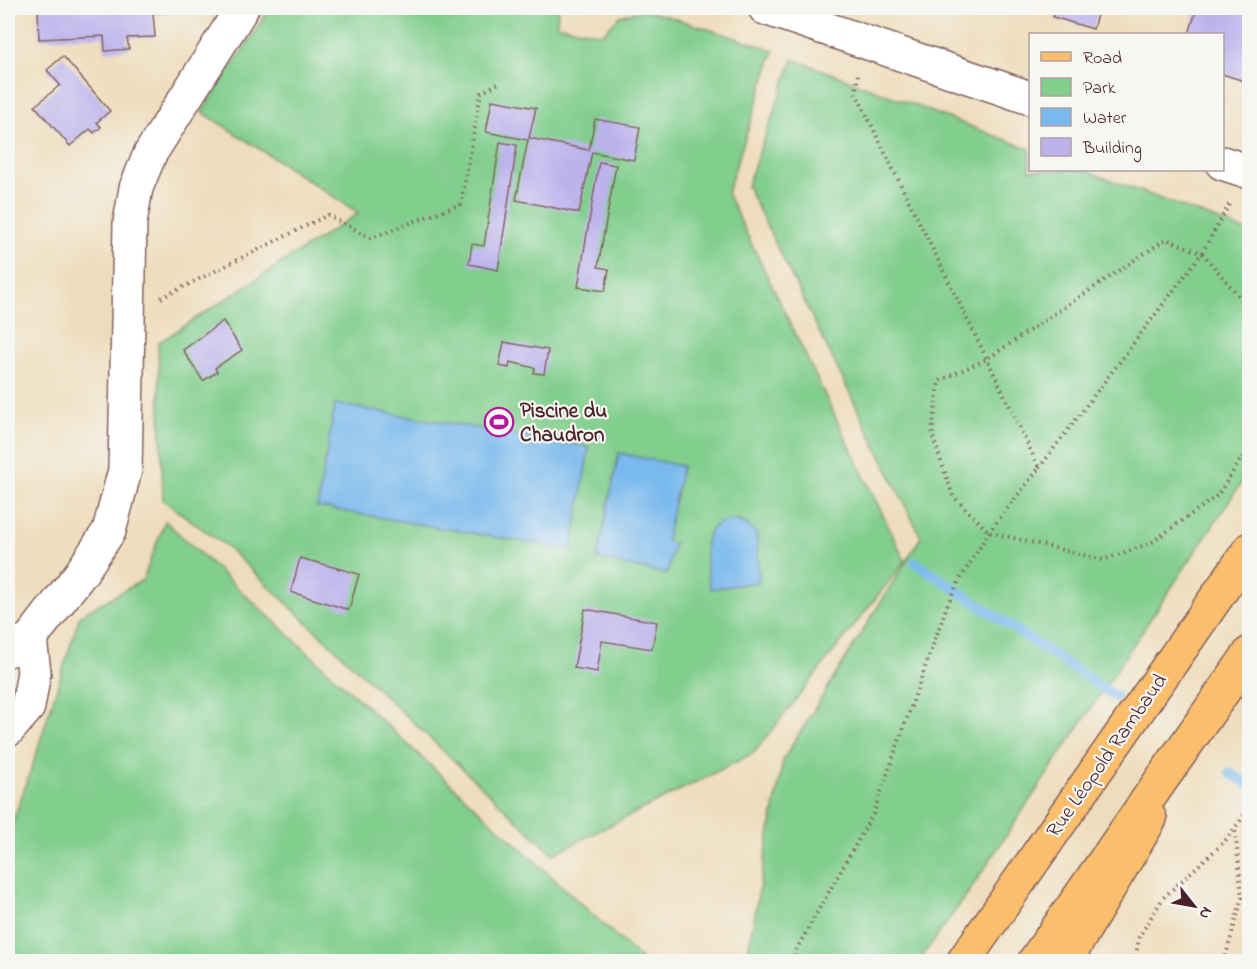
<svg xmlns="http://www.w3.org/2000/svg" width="1257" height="969" font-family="'Indie Flower',sans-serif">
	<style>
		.green { fill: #81ce8d; stroke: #66765c; stroke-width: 1.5 }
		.water { fill: #79b9ed; stroke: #626c8c; stroke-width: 1.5 }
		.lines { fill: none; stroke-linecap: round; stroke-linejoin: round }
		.stream { stroke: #79b9ed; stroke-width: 10 }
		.building { fill: #bcb2ec }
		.minor-casing { stroke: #83625e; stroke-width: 36 }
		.major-casing { stroke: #83625e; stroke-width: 36 }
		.highway-casing { stroke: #83625e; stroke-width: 36 }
		.path { stroke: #83625e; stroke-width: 4; stroke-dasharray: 1.5 4.5; stroke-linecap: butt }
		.minor { stroke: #fff; stroke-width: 33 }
		.major { stroke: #fabe6d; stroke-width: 33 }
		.highway { stroke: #fabe6d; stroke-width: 33 }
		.labels { text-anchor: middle; stroke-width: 4.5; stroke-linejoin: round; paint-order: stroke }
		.poi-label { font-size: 21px; font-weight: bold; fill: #4a1f2b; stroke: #f6f6f2; text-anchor: start }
		.street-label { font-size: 21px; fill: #4a1f2b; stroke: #f6f6f2 }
	</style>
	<rect width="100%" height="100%" fill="#f6f6f2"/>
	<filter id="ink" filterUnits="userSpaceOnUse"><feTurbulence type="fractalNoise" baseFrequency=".0167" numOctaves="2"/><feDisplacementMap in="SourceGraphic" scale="12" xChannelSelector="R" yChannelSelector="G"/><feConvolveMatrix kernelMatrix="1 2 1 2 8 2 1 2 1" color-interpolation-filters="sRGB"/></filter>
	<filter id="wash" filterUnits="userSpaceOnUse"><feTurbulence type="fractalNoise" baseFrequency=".008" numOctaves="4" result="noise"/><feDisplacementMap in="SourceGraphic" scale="24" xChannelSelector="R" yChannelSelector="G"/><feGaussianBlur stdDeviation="1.35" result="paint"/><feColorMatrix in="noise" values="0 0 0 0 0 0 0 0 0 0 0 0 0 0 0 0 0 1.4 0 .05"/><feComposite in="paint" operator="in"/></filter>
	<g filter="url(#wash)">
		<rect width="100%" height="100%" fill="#eeddbc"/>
		<g class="green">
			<path d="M 270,8 L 558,8 L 557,25 L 602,34 L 620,16 L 643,10 L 667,16 L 774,50 L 727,193 L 905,561 L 754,753 L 553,854 L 227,547 L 163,500 L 158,343 L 359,213 L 202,112 Z"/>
			<path d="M 793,59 L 1030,149 L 1030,170 L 1084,170 L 1249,232 L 1249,471 L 968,893 L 919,961 L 746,961 L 783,760 L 921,537 L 747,186 Z"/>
			<path d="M 165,521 L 643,961 L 8,961 L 8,836 L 32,767 L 80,615 L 143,580 Z"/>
		</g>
		<g class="water">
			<path d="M 335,404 L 589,447 L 572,550 L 317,507 Z"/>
			<path d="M 619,453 L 682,466 L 666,541 L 674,543 L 667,574 L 597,559 Z"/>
			<path d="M 735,520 L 748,525 L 757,535 L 759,582 L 710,589 C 708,570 697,533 720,523 C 724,521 730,521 735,520 Z"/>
		</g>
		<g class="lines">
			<g class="stream">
				<path d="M 915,562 L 1116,697"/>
				<path d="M 1230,773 L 1250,785"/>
			</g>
		</g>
		<g id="blocks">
			<g class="building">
				<path d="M 38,8 L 172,8 L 172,12 L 153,13 L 155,37 L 127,38 L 129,49 L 105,51 L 104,36 L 39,39 Z"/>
				<path d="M 1045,8 L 1099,8 L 1093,29 L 1053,17 L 1055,11 Z"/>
				<path d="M 1197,8 L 1250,8 L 1250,83 L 1222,74 L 1222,34 L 1189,34 Z"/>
				<path d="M 63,56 L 110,111 L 97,122 L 101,127 L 94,133 L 90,129 L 70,146 L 35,106 L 60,85 L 47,70 Z"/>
				<path d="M 492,100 L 536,108 L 529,138 L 589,150 L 595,119 L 640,127 L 634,160 L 592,152 L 579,213 L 516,200 L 528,140 L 486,132 Z"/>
				<path d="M 500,142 L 517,145 L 498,270 L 469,264 L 472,244 L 484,246 Z"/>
				<path d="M 599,162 L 616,165 L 598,267 L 609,269 L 605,291 L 578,287 Z"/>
				<path d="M 223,321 L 242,350 L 215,368 L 217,372 L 203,381 L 183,350 Z"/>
				<path d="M 504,342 L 548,350 L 544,374 L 534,373 L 535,368 L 510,362 L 509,368 L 499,366 Z"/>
				<path d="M 300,558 L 359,574 L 349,610 L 291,592 Z"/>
				<path d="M 585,609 L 657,622 L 652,649 L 602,641 L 597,672 L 574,668 Z"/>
			</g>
		</g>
	</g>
	<g filter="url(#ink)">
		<use href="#blocks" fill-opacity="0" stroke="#83625e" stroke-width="1.5"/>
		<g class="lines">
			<g class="minor-casing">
				<g id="minor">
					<path d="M 765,8 L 1030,98"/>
					<path d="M 1222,163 L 1250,172"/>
					<path d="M 8,650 L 30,639 L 81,573 L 109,531 L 125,470 L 130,223 L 136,188 L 150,154 L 242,8"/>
					<path d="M 8,730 L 28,707 L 34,672 L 30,639"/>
				</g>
			</g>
			<g class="major-casing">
				<g id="major">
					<path d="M 963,962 L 1250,549"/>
					<path d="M 1065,962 L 1150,819"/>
				</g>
			</g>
			<g class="highway-casing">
				<path id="highway" d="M 1034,962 L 1250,653"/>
			</g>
			<g class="path">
				<path d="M 161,298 L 328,215 L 371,238 L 461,204 L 481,93 L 501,82"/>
				<path d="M 1250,309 L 1202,253 L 1166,239 L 987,359 L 939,381 L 932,435 L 953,496 L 989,532 L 1103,560 L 1151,543 L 1218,495 L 1250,445"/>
				<path d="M 1039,468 L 1202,253 L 1231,201"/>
				<path d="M 793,962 L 796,950 L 873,814 L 948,603 L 959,581 L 989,532 L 1039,468 L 987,359 L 889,161 L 856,93 L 858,74"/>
				<path d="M 1135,962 L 1139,937 L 1163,898 L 1225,841 L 1250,808"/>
				<path d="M 1224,962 L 1242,898 L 1235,829"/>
			</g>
			<use href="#minor" class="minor"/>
			<use href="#major" class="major"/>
			<use href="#highway" class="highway"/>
		</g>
	</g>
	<defs>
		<g id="stadium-ring" transform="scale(1.5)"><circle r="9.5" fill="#f6f6f2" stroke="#b5179e" stroke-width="1.5"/><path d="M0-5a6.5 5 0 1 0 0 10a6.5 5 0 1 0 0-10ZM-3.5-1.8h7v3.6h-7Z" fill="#b5179e"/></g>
	</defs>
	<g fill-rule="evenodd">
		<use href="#stadium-ring" x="499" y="422"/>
	</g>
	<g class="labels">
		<g class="poi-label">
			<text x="520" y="417">Piscine du<tspan x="520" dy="24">Chaudron</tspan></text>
		</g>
		<g class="street-label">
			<text transform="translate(1106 755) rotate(-55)" y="7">Rue Léopold Rambaud</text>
		</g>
	</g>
	<rect width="1257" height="969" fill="none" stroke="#f6f6f2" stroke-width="30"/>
	<rect x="1029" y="33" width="195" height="138" fill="#f6f6f2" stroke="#b1a0a2" stroke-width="1.5"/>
	<rect x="1041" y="52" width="30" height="9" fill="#fabe6d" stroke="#b1a0a2" stroke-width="1.5"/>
	<text x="1083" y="63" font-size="18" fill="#4a1f2b">Road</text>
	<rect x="1041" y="78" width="30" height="18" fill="#81ce8d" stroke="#b1a0a2" stroke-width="1.5"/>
	<text x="1083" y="93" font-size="18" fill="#4a1f2b">Park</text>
	<rect x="1041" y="108" width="30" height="18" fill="#79b9ed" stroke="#b1a0a2" stroke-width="1.5"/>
	<text x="1083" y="123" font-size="18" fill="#4a1f2b">Water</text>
	<rect x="1041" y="138" width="30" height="18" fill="#bcb2ec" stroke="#b1a0a2" stroke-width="1.5"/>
	<text x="1083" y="153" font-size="18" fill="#4a1f2b">Building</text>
	<g transform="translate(1194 906) rotate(121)" stroke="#f6f6f2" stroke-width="4.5" paint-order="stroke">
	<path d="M0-4.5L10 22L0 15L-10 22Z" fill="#4a1f2b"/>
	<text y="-9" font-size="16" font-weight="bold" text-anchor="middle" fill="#4a1f2b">N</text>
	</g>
</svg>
